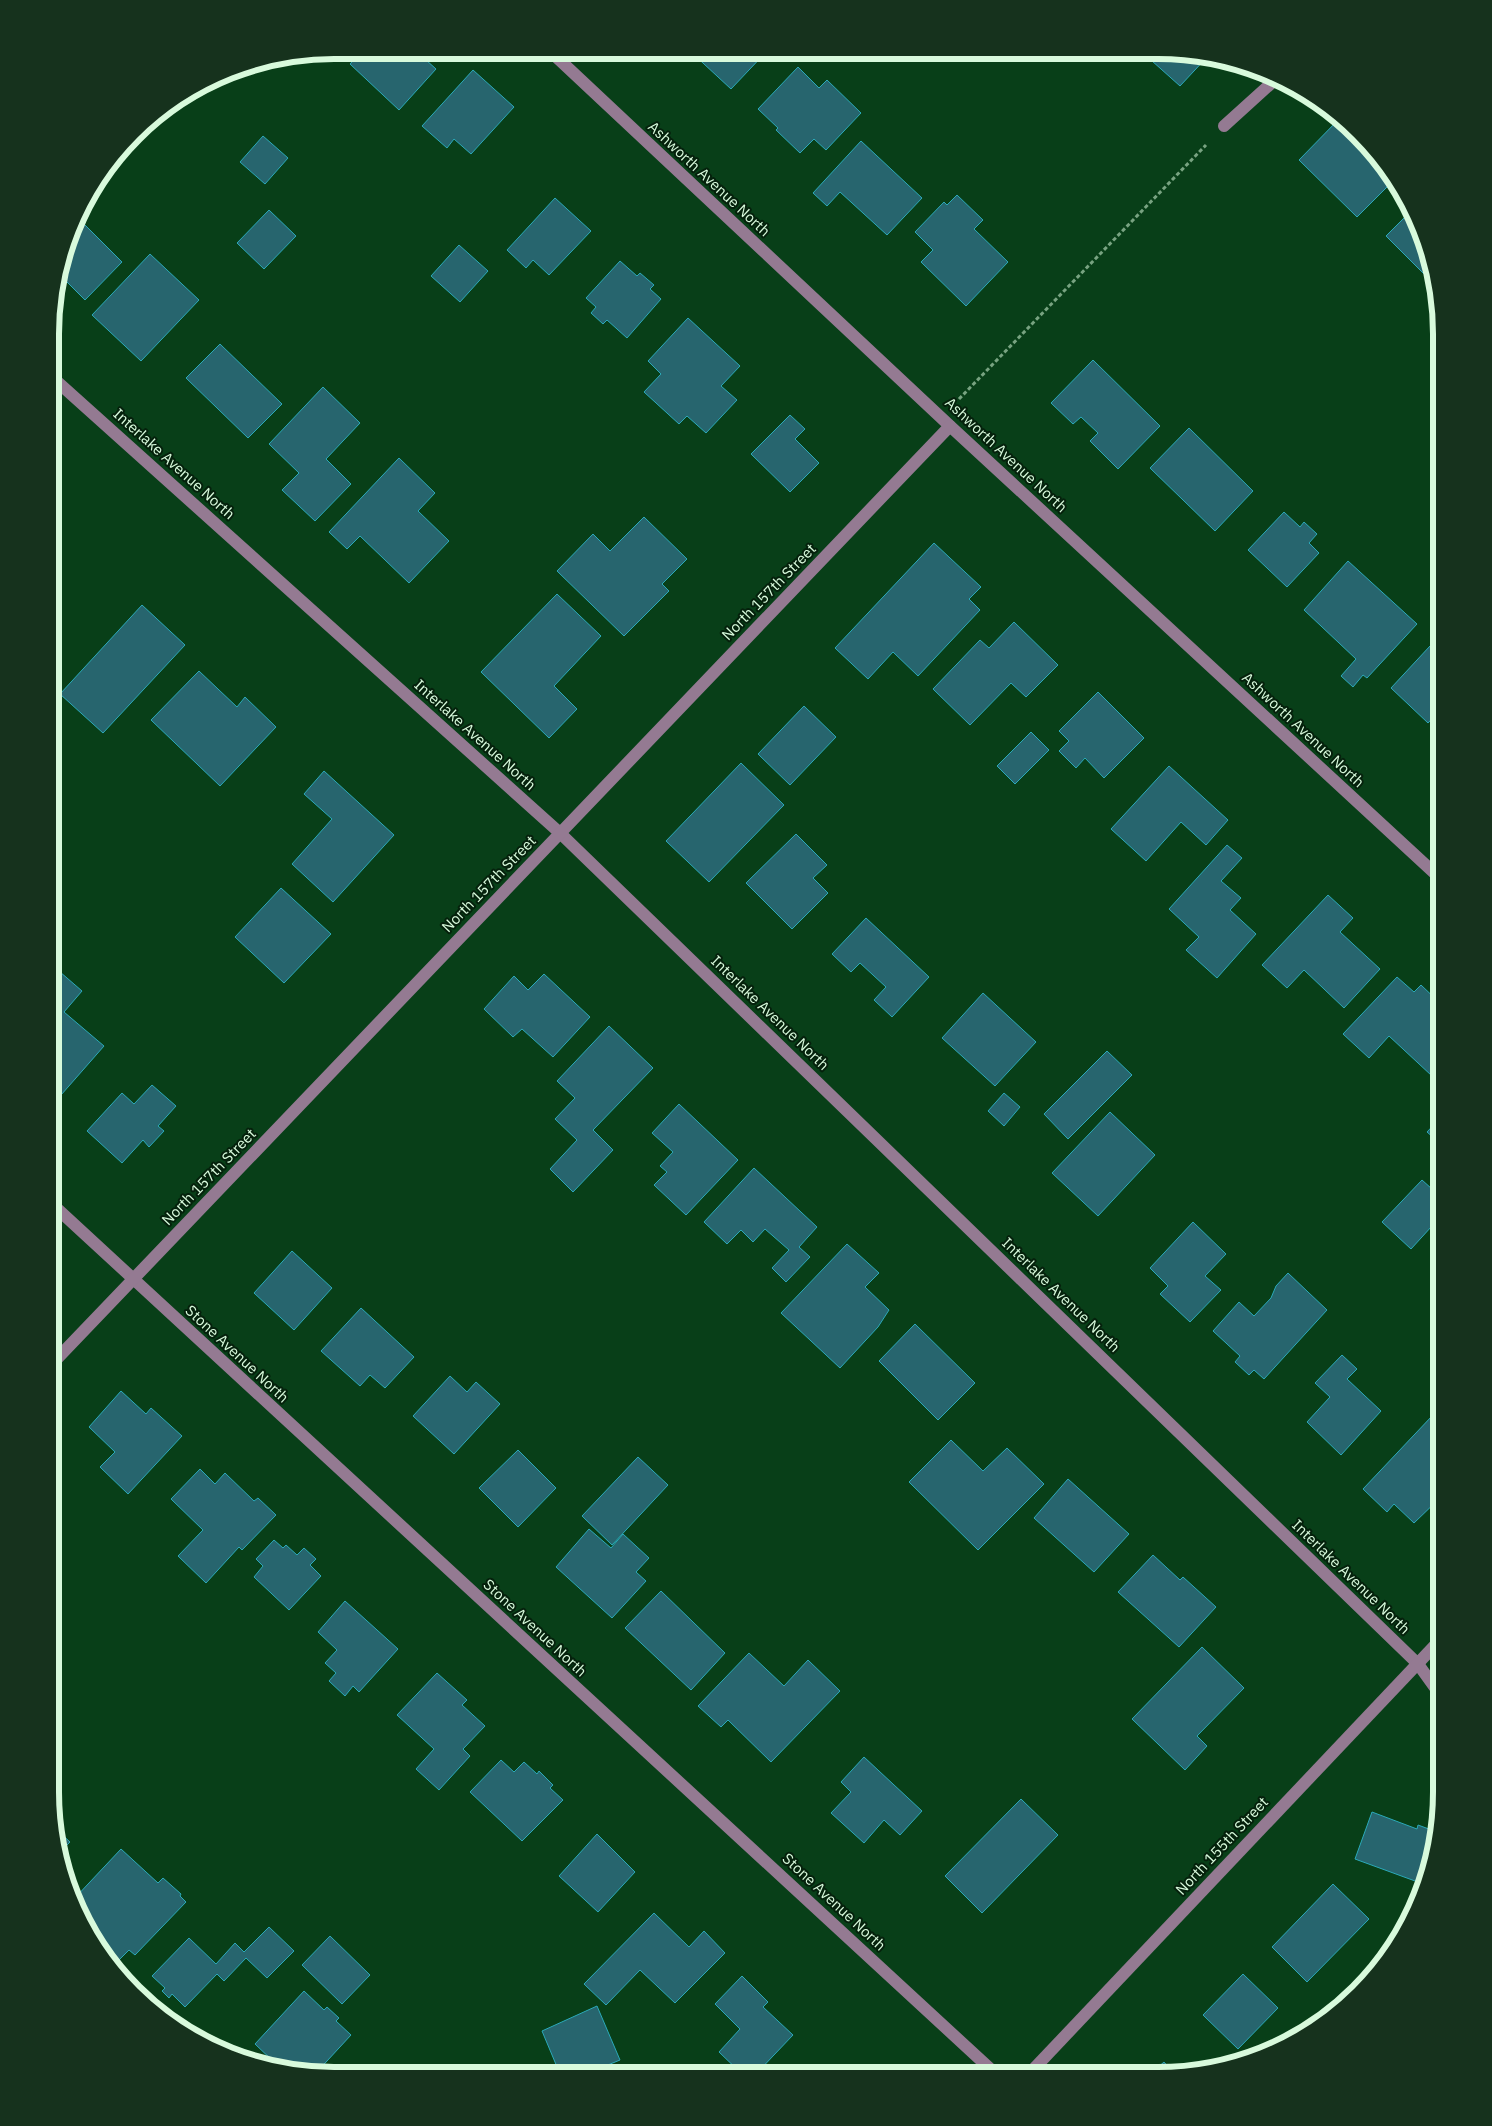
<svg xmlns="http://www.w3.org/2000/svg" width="1492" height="2126" font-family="'IBM Plex Sans',sans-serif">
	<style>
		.building { fill: #27656e; stroke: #2ba9b9 }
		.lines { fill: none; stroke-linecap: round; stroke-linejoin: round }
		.path { stroke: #78a381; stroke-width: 3; stroke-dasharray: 4 2.5; stroke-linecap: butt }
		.minor { stroke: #947a92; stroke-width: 12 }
		.labels { text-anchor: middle; stroke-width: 4; stroke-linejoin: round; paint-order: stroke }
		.street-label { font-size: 15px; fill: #d8fadc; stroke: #05210c }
		.rim { fill: none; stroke: #d8fadc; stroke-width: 6 }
	</style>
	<rect width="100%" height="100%" fill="#083f18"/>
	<g class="building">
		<path d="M 363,50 L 415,50 L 436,69 L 399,110 L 350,64 Z"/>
		<path d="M 690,51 L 767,51 L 731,89 Z"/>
		<path d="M 1142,52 L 1196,52 L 1208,56 L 1180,86 Z"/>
		<path d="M 798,67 L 819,88 L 827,80 L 861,113 L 826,150 L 814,139 L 800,153 L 776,130 L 778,128 L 758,109 Z"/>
		<path d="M 473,70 L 514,107 L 471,154 L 454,139 L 447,148 L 422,126 Z"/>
		<path d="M 1340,118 L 1384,162 L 1395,179 L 1357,217 L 1299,160 Z"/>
		<path d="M 263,136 L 288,158 L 265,184 L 240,162 Z"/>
		<path d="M 861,141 L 922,198 L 887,235 L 840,192 L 827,206 L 813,193 Z"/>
		<path d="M 101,176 L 108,182 L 86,205 L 84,203 L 88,192 Z"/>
		<path d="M 957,195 L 983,220 L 974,229 L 1008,262 L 966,306 L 921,262 L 933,250 L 915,232 L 944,202 L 947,205 Z"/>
		<path d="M 555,198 L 591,231 L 549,275 L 533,260 L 526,268 L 507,250 Z"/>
		<path d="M 1413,209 L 1432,261 L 1435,281 L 1433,283 L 1386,236 Z"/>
		<path d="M 269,210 L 296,236 L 264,269 L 237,243 Z"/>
		<path d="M 79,219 L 122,262 L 85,300 L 60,275 Z"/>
		<path d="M 459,245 L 488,271 L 460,302 L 431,276 Z"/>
		<path d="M 150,254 L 199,300 L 141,361 L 92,315 Z"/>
		<path d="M 620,261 L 637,276 L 640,273 L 654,285 L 650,289 L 661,299 L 627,338 L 607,320 L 603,324 L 591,313 L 596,307 L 586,298 Z"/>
		<path d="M 688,318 L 740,366 L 721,386 L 737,400 L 706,433 L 687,416 L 679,424 L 644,392 L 661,374 L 648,361 Z"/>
		<path d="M 220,344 L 282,404 L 248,438 L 186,378 Z"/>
		<path d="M 1093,360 L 1160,426 L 1118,469 L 1090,441 L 1098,433 L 1081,417 L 1073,424 L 1051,403 Z"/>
		<path d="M 323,387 L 360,423 L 326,459 L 351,484 L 315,521 L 282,490 L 299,473 L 269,444 Z"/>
		<path d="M 790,415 L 805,429 L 795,439 L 819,463 L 790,492 L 751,454 Z"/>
		<path d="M 1189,428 L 1253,491 L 1215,531 L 1150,468 Z"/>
		<path d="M 399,458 L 435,493 L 418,511 L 449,541 L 409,583 L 360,536 L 347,549 L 329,532 Z"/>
		<path d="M 1284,512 L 1300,527 L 1304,522 L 1317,534 L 1309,543 L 1319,553 L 1287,587 L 1248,550 Z"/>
		<path d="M 644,517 L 687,559 L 662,584 L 669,591 L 624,636 L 557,571 L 593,534 L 610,551 Z"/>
		<path d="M 934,543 L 981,587 L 969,599 L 980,610 L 918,676 L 893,652 L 868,679 L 835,648 Z"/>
		<path d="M 1348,561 L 1417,624 L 1367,678 L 1363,675 L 1353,687 L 1341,676 L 1356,659 L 1304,610 Z"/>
		<path d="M 557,594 L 601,636 L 554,686 L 577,709 L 549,738 L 481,672 Z"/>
		<path d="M 142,605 L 185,645 L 103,733 L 60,694 Z"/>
		<path d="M 1014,622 L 1058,665 L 1026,697 L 1011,683 L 970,725 L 933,689 L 980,640 L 989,648 Z"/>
		<path d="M 1430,646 L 1442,657 L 1442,708 L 1428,723 L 1391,688 Z"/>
		<path d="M 199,671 L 237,707 L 245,697 L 276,727 L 220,786 L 151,720 Z"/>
		<path d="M 1098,692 L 1144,738 L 1104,778 L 1085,758 L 1076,768 L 1059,751 L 1069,741 L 1059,731 Z"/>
		<path d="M 804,706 L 836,737 L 790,785 L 758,754 Z"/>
		<path d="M 1031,732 L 1049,750 L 1015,784 L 997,766 Z"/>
		<path d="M 741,763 L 784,805 L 709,882 L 666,841 Z"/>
		<path d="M 1169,766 L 1228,820 L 1206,845 L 1181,822 L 1146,861 L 1111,829 Z"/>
		<path d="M 324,771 L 394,835 L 333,902 L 292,864 L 332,819 L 304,794 Z"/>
		<path d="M 796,834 L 827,865 L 813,878 L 828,893 L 792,929 L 746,883 Z"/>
		<path d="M 1227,845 L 1242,858 L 1221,881 L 1241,898 L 1230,910 L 1256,934 L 1217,978 L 1186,950 L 1199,937 L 1169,909 Z"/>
		<path d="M 281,888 L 331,934 L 284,983 L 235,937 Z"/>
		<path d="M 1328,895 L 1353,918 L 1340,932 L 1380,969 L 1344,1008 L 1304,970 L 1287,988 L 1262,965 Z"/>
		<path d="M 866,918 L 929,977 L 892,1017 L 874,1000 L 886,987 L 860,963 L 851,972 L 832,954 Z"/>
		<path d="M 52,965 L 82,991 L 64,1012 L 104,1046 L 54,1103 L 51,1100 Z"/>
		<path d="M 544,974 L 590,1017 L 553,1057 L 522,1029 L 513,1037 L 484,1009 L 514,976 L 528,990 Z"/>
		<path d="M 1397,977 L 1414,992 L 1421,985 L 1442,1005 L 1438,1009 L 1442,1012 L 1442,1066 L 1432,1076 L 1389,1036 L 1369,1058 L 1343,1034 Z"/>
		<path d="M 983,993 L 1036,1042 L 995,1086 L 942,1038 Z"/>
		<path d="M 609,1026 L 653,1068 L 593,1130 L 613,1150 L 573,1192 L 550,1169 L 577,1140 L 555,1119 L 575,1098 L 557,1081 Z"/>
		<path d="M 1107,1051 L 1132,1075 L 1068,1139 L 1044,1114 Z"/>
		<path d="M 152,1085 L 176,1106 L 158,1126 L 164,1131 L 149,1147 L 143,1140 L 122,1163 L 87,1131 L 122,1093 L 134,1104 Z"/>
		<path d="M 1004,1093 L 1020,1107 L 1004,1126 L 988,1111 Z"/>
		<path d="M 679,1104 L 738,1160 L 686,1215 L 654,1185 L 667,1172 L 660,1166 L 673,1152 L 652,1133 Z"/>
		<path d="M 1110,1112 L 1155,1155 L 1098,1216 L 1052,1173 Z"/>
		<path d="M 1442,1116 L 1442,1145 L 1427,1132 Z"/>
		<path d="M 754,1168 L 817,1227 L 799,1247 L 810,1257 L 786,1282 L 772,1268 L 789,1250 L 765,1229 L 753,1242 L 741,1230 L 727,1244 L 704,1222 Z"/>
		<path d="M 1422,1180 L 1442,1198 L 1442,1215 L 1411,1249 L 1382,1222 Z"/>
		<path d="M 1193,1222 L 1226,1254 L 1205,1276 L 1221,1290 L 1190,1322 L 1160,1294 L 1168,1286 L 1150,1268 Z"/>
		<path d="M 847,1244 L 879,1273 L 865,1287 L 889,1310 L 878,1327 L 840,1368 L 781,1313 Z"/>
		<path d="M 292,1251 L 332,1288 L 294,1330 L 254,1293 Z"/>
		<path d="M 1288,1273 L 1327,1310 L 1264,1379 L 1254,1370 L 1249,1375 L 1235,1362 L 1240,1356 L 1213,1331 L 1239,1302 L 1254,1316 L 1271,1298 L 1276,1286 Z"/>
		<path d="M 361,1308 L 414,1357 L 385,1388 L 370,1375 L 360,1386 L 321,1351 Z"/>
		<path d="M 915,1324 L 975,1383 L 938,1420 L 879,1361 Z"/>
		<path d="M 1342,1355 L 1357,1369 L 1347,1379 L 1381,1411 L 1341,1455 L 1307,1422 L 1330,1397 L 1315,1383 Z"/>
		<path d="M 450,1376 L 467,1392 L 476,1382 L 500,1404 L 454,1454 L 413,1416 Z"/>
		<path d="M 121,1391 L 146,1414 L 151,1408 L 182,1436 L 128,1494 L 100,1467 L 115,1452 L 89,1427 Z"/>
		<path d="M 1442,1413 L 1442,1496 L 1414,1523 L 1394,1504 L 1387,1512 L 1363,1489 L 1432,1416 L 1436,1420 Z"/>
		<path d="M 951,1440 L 983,1471 L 1007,1448 L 1044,1484 L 978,1550 L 909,1482 Z"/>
		<path d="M 518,1450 L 556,1488 L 518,1527 L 479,1488 Z"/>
		<path d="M 638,1457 L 668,1485 L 612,1545 L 582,1516 Z"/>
		<path d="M 200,1469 L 215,1484 L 225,1473 L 254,1501 L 258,1498 L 276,1515 L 242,1550 L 239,1547 L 206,1583 L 178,1556 L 203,1530 L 171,1499 Z"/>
		<path d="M 1068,1479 L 1129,1534 L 1094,1572 L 1034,1518 Z"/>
		<path d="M 589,1529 L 611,1548 L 623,1534 L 649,1558 L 636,1572 L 646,1581 L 612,1618 L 556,1567 Z"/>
		<path d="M 274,1540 L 283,1548 L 286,1545 L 297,1555 L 304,1548 L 316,1559 L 310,1565 L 321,1576 L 289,1610 L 254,1577 L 263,1566 L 256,1559 Z"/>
		<path d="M 1153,1555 L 1180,1580 L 1183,1577 L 1216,1607 L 1179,1647 L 1118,1592 Z"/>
		<path d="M 661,1591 L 725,1653 L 691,1690 L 625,1628 Z"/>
		<path d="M 345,1601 L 398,1649 L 359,1692 L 353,1686 L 345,1696 L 329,1681 L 336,1673 L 325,1663 L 337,1650 L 318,1632 Z"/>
		<path d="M 1202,1647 L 1244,1688 L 1197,1736 L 1207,1746 L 1185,1770 L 1132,1719 Z"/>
		<path d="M 749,1653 L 784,1686 L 808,1660 L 840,1691 L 771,1762 L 728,1720 L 721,1727 L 698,1706 Z"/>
		<path d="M 437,1673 L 467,1700 L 462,1705 L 485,1726 L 463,1749 L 470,1756 L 439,1790 L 416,1769 L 434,1749 L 397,1715 Z"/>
		<path d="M 864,1757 L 922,1811 L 900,1835 L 884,1820 L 864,1843 L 831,1813 L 851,1792 L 841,1782 Z"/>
		<path d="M 501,1760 L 514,1772 L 524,1762 L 537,1774 L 539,1771 L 553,1785 L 550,1788 L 563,1800 L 522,1841 L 470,1792 Z"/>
		<path d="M 1021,1799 L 1058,1835 L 982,1913 L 945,1876 Z"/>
		<path d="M 1372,1812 L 1417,1829 L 1418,1825 L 1437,1832 L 1426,1885 L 1355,1859 Z"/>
		<path d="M 55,1828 L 70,1842 L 58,1854 Z"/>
		<path d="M 597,1834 L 635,1872 L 598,1912 L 559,1876 Z"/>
		<path d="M 121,1849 L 158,1883 L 163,1878 L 181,1894 L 180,1896 L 186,1902 L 135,1955 L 129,1950 L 112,1967 L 97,1945 L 99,1943 L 79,1918 L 73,1900 Z"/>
		<path d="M 1333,1884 L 1369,1919 L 1307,1982 L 1272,1947 Z"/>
		<path d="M 654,1913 L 689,1947 L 704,1931 L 725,1953 L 675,2003 L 640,1970 L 606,2005 L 584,1984 Z"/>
		<path d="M 269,1927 L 294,1951 L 267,1978 L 246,1958 L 224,1981 L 217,1974 L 185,2007 L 172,1994 L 169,1998 L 162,1991 L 165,1988 L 152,1976 L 189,1938 L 216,1964 L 235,1943 L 244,1952 Z"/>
		<path d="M 330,1936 L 370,1975 L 342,2004 L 302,1965 Z"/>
		<path d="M 1243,1974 L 1278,2008 L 1238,2049 L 1203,2015 Z"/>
		<path d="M 742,1976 L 768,2002 L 763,2007 L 793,2035 L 755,2075 L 743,2075 L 719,2052 L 740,2029 L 715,2004 Z"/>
		<path d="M 304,1991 L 324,2010 L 327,2007 L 339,2018 L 336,2021 L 351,2035 L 315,2074 L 305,2074 L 293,2063 L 288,2068 L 279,2059 L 275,2063 L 255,2044 Z"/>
		<path d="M 597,2006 L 620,2060 L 586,2074 L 560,2074 L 542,2031 Z"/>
		<path d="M 1164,2062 L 1174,2074 L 1148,2076 Z"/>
	</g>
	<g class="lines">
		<path class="path" d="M 959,399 L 1206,145"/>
		<g class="minor">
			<path d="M 550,51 L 950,426 L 1442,880"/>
			<path d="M 1224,126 L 1277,78"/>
			<path d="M 52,377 L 560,833 L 1418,1664 L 1441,1696"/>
			<path d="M 51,1203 L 998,2076"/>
			<path d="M 51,1365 L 950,426"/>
			<path d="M 1027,2076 L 1441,1639"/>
		</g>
	</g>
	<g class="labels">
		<g class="street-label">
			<text transform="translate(709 179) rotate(43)" y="5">Ashworth Avenue North</text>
			<text transform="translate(1006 455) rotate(43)" y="5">Ashworth Avenue North</text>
			<text transform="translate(174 464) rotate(42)" y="5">Interlake Avenue North</text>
			<text transform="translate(769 592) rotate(-46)" y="5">North 157th Street</text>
			<text transform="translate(1303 730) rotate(43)" y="5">Ashworth Avenue North</text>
			<text transform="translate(475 735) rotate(42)" y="5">Interlake Avenue North</text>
			<text transform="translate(489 884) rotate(-46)" y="5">North 157th Street</text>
			<text transform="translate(770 1013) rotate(44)" y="5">Interlake Avenue North</text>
			<text transform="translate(209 1177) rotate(-46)" y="5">North 157th Street</text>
			<text transform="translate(1061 1295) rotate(44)" y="5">Interlake Avenue North</text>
			<text transform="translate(237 1354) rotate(43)" y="5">Stone Avenue North</text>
			<text transform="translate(1351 1577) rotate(44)" y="5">Interlake Avenue North</text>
			<text transform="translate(535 1628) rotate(43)" y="5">Stone Avenue North</text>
			<text transform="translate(1222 1846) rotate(-47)" y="5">North 155th Street</text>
			<text transform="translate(834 1902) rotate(43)" y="5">Stone Avenue North</text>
		</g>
	</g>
	<path d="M0 0H1492V2126H0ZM334 59H1158A275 275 0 0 1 1433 334V1792A275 275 0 0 1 1158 2067H334A275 275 0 0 1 59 1792V334A275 275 0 0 1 334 59Z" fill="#16321d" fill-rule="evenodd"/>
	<path class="rim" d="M334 59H1158A275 275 0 0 1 1433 334V1792A275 275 0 0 1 1158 2067H334A275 275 0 0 1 59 1792V334A275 275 0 0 1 334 59Z"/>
</svg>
